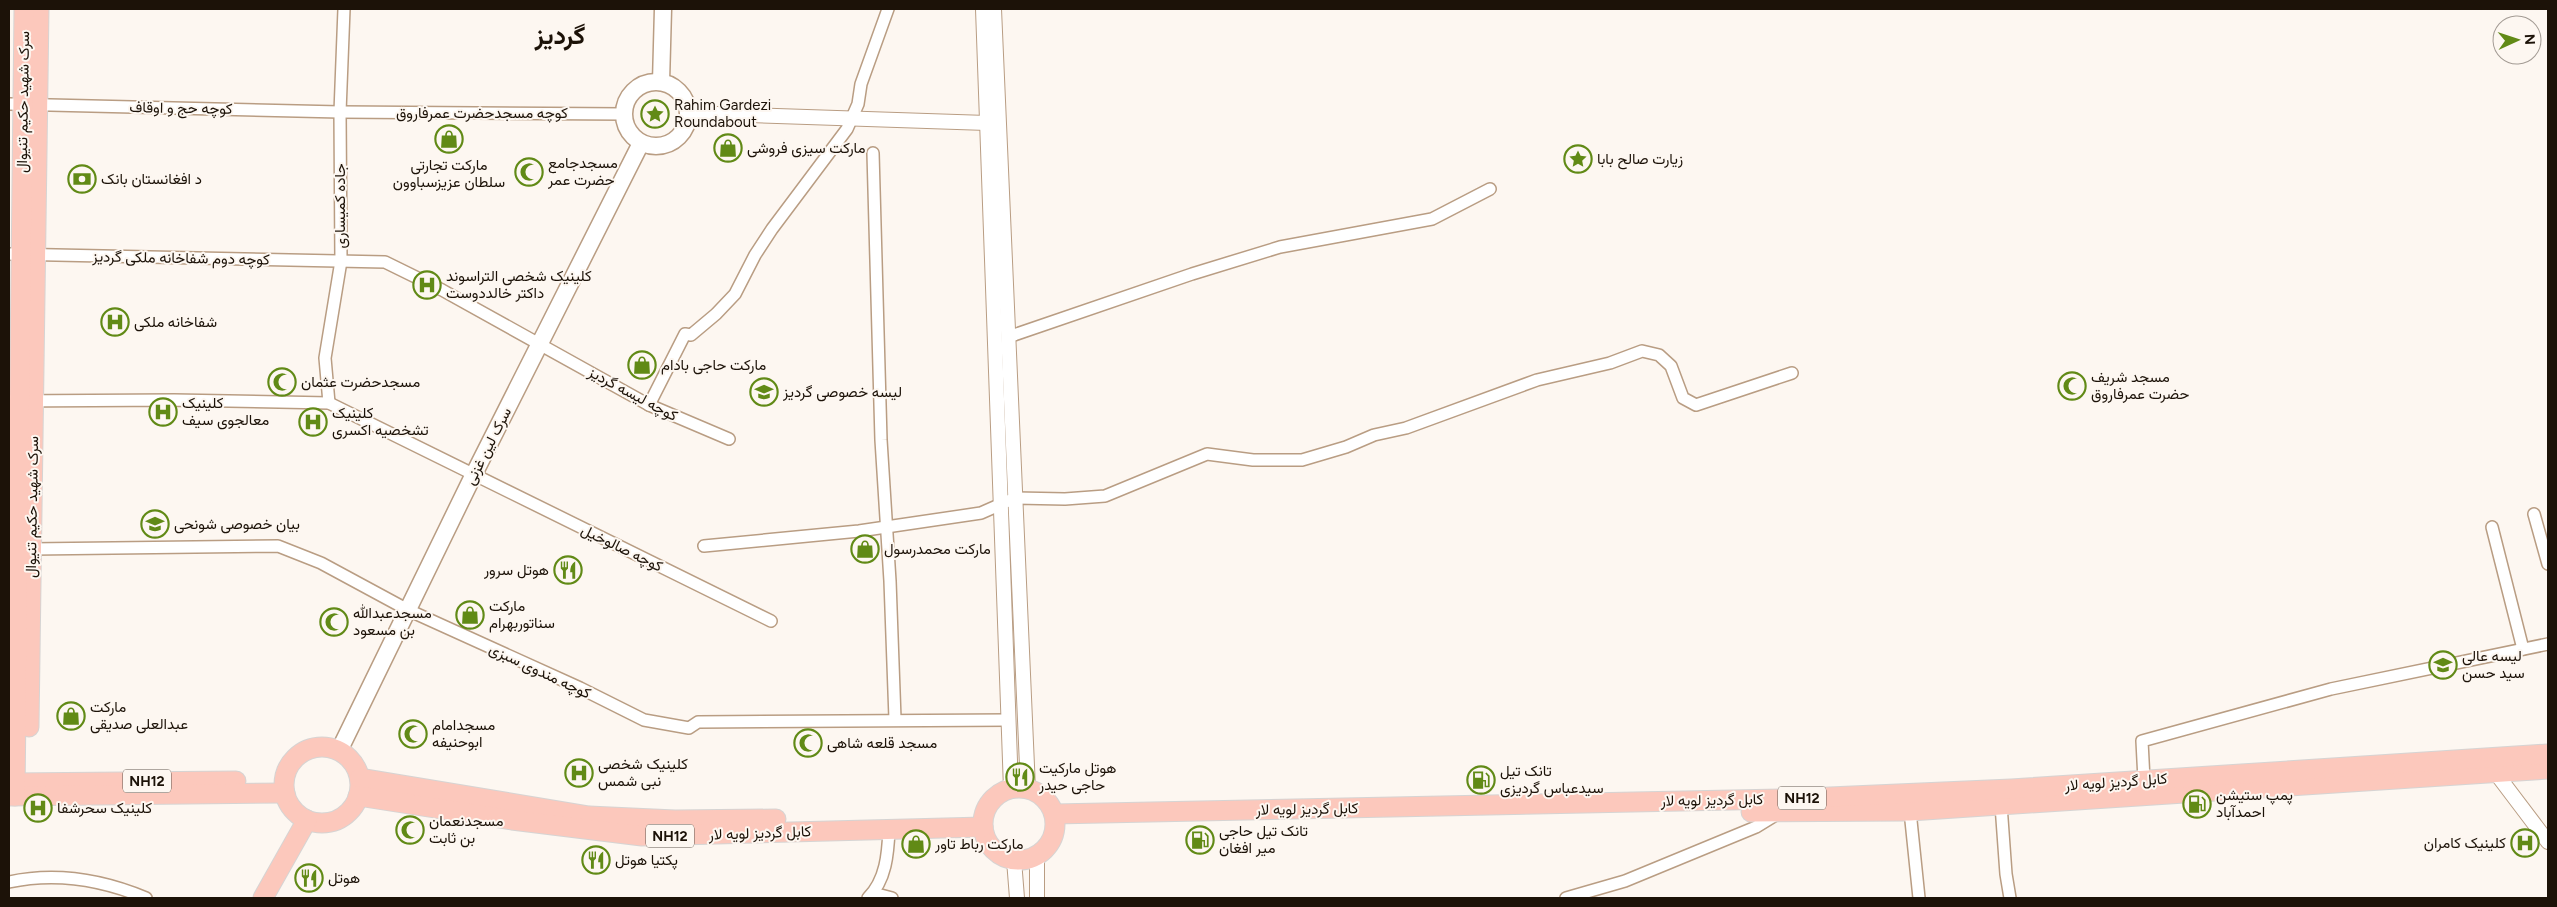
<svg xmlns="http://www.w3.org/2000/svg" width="2557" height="907" font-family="Figtree,Vazirmatn,sans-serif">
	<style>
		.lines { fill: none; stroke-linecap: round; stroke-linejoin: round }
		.minor-casing { stroke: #b99d83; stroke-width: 14 }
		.tertiary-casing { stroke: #b99d83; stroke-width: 16 }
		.secondary-casing { stroke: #b99d83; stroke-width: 19 }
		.trunk-casing { stroke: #d6d4d3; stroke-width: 21 }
		.minor { stroke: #fff; stroke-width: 11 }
		.tertiary { stroke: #fff; stroke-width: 14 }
		.secondary { stroke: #fff; stroke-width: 16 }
		.trunk { stroke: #fcc8bc; stroke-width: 19 }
		.labels { text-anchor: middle; stroke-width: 4; stroke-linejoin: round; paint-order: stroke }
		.shield { fill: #fdf7f1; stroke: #60574e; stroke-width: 1 }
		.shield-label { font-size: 14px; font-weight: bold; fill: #1c1208 }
		.street-label { font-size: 15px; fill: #1c1208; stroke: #fdf7f1 }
		.poi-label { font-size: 15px; fill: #1c1208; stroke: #fdf7f1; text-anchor: start }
		.town-label { font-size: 25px; font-weight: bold; fill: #1c1208; stroke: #fdf7f1 }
	</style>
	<rect width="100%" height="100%" fill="#fdf7f1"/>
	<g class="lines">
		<g class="minor-casing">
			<g id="minor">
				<path d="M 9,104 L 340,112 L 624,114"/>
				<path d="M 873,153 L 881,440 L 890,581 L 895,719"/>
				<path d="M 9,254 L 385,262 L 442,290 L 649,405 L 729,439"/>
				<path d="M 1008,337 L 1192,274 L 1280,247 L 1432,219 L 1490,189"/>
				<path d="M 9,401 L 174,400 L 329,403 L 771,621"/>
				<path d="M 329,403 L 325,358 L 341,261 L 340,112 L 344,9"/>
				<path d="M 649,405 L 685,334 L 691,335 L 716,314 L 735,294 L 755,255 L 772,229 L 847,129 L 858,104 L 861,84 L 888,9"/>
				<path d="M 2534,514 L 2548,564"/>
				<path d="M 2492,527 L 2523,649"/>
				<path d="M 704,546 L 859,531 L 981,513 L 1015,498 L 1065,499 L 1105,496 L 1207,454 L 1253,460 L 1302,460 L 1346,447 L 1374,435 L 1406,428 L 1537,380 L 1610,363 L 1642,351 L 1659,355 L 1671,366 L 1683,398 L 1696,405 L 1792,373"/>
				<path d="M 26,547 L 32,549 L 278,546 L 321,563 L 408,610 L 580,688 L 644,720 L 689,728 L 698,722 L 1009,720"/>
				<path d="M 2144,780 L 2142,741 L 2331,689 L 2548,644"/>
				<path d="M 2001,805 L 2006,874 L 2010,898"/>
				<path d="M 1910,811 L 1919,898"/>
				<path d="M 9,882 C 55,872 103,880 146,898"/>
				<path d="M 873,893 L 892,898"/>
				<path d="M 868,898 C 886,880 888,854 889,829"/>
				<path d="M 1566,898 L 1625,881 L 1756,827 L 1779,813"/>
			</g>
		</g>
		<g class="tertiary-casing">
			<g id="tertiary">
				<path d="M 983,9 L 1011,789"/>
				<path d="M 994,9 L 1028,789"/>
				<path d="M 688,113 L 987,123"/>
				<path d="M 2492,768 L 2548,842"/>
				<path d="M 1014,860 L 1017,898"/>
				<path d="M 1037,898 L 1037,855"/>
			</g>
		</g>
		<g class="secondary-casing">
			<g id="secondary">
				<path d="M 661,82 L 663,9"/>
				<circle cx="656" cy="114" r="32"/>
				<path d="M 339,751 L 473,476 L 641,143"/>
			</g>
		</g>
		<g class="trunk-casing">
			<g id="trunk">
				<path d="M 29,727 L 39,9"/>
				<circle cx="322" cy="785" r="38"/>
				<path d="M 360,778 L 589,816 L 675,820 L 776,819"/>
				<path d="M 9,783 L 236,781"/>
				<circle cx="1019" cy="824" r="36"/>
				<path d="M 9,796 L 285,793"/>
				<path d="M 15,796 L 24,9"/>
				<path d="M 358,796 L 512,820 L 642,836 L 983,827"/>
				<path d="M 1751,812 L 1910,811 L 2548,769"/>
				<path d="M 1054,814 L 1784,799 L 2011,789 L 2548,754"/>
				<path d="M 263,898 L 307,820"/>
			</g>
		</g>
		<use href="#minor" class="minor"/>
		<use href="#tertiary" class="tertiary"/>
		<use href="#secondary" class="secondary"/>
		<use href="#trunk" class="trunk"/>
	</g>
	<defs>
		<g id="sight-ring" transform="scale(1.4375)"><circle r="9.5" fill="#fdf7f1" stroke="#618a16" stroke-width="1.5"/><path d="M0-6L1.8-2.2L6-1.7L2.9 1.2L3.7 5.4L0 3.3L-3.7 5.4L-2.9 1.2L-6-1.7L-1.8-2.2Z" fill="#618a16"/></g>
		<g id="shop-ring" transform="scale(1.4375)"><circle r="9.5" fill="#fdf7f1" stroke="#618a16" stroke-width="1.5"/><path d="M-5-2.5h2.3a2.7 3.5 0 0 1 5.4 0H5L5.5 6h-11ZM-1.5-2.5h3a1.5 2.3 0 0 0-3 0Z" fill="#618a16"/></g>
		<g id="mosque-ring" transform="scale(1.4375)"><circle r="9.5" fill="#fdf7f1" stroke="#618a16" stroke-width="1.5"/><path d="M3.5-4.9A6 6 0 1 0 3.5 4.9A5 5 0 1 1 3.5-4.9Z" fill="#618a16"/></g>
		<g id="bank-ring" transform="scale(1.4375)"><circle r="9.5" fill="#fdf7f1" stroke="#618a16" stroke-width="1.5"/><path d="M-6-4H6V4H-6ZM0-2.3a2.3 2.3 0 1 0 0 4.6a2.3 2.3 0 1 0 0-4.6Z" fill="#618a16"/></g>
		<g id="hospital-ring" transform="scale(1.4375)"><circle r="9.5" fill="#fdf7f1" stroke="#618a16" stroke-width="1.5"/><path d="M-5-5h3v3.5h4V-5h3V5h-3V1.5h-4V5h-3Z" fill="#618a16"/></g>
		<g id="school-ring" transform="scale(1.4375)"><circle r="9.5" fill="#fdf7f1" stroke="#618a16" stroke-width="1.5"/><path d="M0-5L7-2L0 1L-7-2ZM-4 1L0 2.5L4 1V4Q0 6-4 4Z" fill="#618a16"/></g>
		<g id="restaurant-ring" transform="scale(1.4375)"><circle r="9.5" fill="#fdf7f1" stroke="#618a16" stroke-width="1.5"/><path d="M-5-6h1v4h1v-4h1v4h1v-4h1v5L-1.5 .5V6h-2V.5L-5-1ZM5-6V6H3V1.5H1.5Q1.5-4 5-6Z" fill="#618a16"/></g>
		<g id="fuel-ring" transform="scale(1.4375)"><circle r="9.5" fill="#fdf7f1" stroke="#618a16" stroke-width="1.5"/><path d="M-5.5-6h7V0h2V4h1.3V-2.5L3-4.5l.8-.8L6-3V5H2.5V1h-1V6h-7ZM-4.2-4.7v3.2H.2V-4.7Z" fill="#618a16"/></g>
	</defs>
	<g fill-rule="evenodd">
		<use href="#sight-ring" x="655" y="114"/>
		<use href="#shop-ring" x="449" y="139"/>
		<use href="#shop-ring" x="728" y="148"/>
		<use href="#sight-ring" x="1578" y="159"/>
		<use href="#mosque-ring" x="529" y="172"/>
		<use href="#bank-ring" x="82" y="179"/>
		<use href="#hospital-ring" x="427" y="285"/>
		<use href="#hospital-ring" x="115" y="322"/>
		<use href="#shop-ring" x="642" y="365"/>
		<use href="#mosque-ring" x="282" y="382"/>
		<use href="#mosque-ring" x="2072" y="386"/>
		<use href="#school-ring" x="764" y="392"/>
		<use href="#hospital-ring" x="163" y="412"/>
		<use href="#hospital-ring" x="313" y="422"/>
		<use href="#school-ring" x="155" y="524"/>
		<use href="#shop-ring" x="865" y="549"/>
		<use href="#restaurant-ring" x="568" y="570"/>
		<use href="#shop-ring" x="470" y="615"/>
		<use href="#mosque-ring" x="334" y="622"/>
		<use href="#school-ring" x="2443" y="665"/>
		<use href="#shop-ring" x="71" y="716"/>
		<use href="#mosque-ring" x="413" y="734"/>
		<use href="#mosque-ring" x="808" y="743"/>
		<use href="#hospital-ring" x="579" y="773"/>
		<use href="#restaurant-ring" x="1020" y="777"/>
		<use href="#fuel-ring" x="1481" y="780"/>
		<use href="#fuel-ring" x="2197" y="804"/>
		<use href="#hospital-ring" x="38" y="808"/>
		<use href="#mosque-ring" x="410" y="830"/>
		<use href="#fuel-ring" x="1200" y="840"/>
		<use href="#hospital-ring" x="2525" y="843"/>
		<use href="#shop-ring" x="916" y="844"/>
		<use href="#restaurant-ring" x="596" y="860"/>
		<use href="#restaurant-ring" x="309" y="878"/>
	</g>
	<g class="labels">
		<g class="shield">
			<rect x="123" y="769.5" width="48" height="23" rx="4"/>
			<rect x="1778" y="786.5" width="48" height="23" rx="4"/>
			<rect x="646" y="824.5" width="48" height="23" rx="4"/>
		</g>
		<g class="shield-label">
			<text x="147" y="786">NH12</text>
			<text x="1802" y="803">NH12</text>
			<text x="670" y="841">NH12</text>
		</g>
		<g class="street-label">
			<text transform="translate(23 102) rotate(-89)" y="5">سرک شهید حکیم تنیوال</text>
			<text transform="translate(181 108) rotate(1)" y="5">کوچه حج و اوقاف</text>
			<text x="482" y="118">کوچه مسجدحضرت عمرفاروق</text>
			<text transform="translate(340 206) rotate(-90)" y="5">جاده کمیساری</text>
			<text transform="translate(181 258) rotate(1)" y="5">کوچه دوم شفاخانه ملکی گردیز</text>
			<text transform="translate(633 394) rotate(28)" y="5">کوچه لیسه گردیز</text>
			<text transform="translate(488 446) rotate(-63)" y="5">سرک لین غزنی</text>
			<text transform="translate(32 507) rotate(-89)" y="5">سرک شهید حکیم تنیوال</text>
			<text transform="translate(622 548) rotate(26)" y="5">کوچه صالوخیل</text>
			<text transform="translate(540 671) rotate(25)" y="5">کوچه مندوی سبزی</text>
			<text transform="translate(2116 782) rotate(-4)" y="5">کابل گردیز لویه لار</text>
			<text transform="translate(1712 800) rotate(-1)" y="5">کابل گردیز لویه لار</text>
			<text transform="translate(1307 809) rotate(-1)" y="5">کابل گردیز لویه لار</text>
			<text transform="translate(760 833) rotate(-2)" y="5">کابل گردیز لویه لار</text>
		</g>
		<g class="poi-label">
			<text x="674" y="110">Rahim Gardezi<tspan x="674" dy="17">Roundabout</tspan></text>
			<text x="747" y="153">مارکت سیزی فروشی</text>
			<text x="1597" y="164">زیارت صالح بابا</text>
			<text x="548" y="168">مسجدجامع<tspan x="548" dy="17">حضرت عمر</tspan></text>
			<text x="449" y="170" text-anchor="middle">مارکت تجارتی<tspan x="449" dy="17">سلطان عزیزسباوون</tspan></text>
			<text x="101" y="184">د افغانستان بانک</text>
			<text x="446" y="281">کلینیک شخصی التراسوند<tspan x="446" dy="17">داکتر خالددوست</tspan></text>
			<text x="134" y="327">شفاخانه ملکی</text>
			<text x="661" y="370">مارکت حاجی بادام</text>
			<text x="2091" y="382">مسجد شریف<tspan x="2091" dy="17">حضرت عمرفاروق</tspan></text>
			<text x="301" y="387">مسجدحضرت عثمان</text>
			<text x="783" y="397">لیسه خصوصی گردیز</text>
			<text x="182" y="408">کلینیک<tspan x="182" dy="17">معالجوی سیف</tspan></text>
			<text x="332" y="418">کلینیک<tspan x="332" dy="17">تشخصیه اکسری</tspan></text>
			<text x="174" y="529">بیان خصوصی شونحی</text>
			<text x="884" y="554">مارکت محمدرسول</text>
			<text x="549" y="575" text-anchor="end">هوتل سرور</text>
			<text x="489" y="611">مارکت<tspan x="489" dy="17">سناتوربهرام</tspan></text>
			<text x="353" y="618">مسجدعبدالله<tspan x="353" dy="17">بن مسعود</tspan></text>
			<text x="2462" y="661">لیسه عالی<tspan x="2462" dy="17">سید حسن</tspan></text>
			<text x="90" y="712">مارکت<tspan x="90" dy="17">عبدالعلی صدیقی</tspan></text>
			<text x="432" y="730">مسجدامام<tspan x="432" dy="17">ابوحنیفه</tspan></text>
			<text x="827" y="748">مسجد قلعه شاهی</text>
			<text x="598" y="769">کلینیک شخصی<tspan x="598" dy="17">نبی شمس</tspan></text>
			<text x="1039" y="773">هوتل مارکیت<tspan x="1039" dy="17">حاجی حیدر</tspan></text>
			<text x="1500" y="776">تانک تیل<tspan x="1500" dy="17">سیدعباس گردیزی</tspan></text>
			<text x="2216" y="800">پمپ ستیشن<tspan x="2216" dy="17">احمدآباد</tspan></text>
			<text x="57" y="813">کلینیک سحرشفا</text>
			<text x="429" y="826">مسجدنعمان<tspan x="429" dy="17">بن ثابت</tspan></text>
			<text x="1219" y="836">تانک تیل حاجی<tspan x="1219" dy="17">میر افغان</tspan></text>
			<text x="2506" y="848" text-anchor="end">کلینیک کامران</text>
			<text x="935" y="849">مارکت رباط تاور</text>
			<text x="615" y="865">پکتیا هوتل</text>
			<text x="328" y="883">هوتل</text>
		</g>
		<g class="town-label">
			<text x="560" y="44">گردیز</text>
		</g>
	</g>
	<rect width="2557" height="907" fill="none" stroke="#1c1208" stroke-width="20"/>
	<g transform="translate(2517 40) rotate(87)"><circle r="24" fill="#fdf7f1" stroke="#a39b94"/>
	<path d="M0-4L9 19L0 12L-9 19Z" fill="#618a16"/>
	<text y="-8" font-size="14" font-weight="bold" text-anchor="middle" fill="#1c1208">N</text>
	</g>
</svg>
